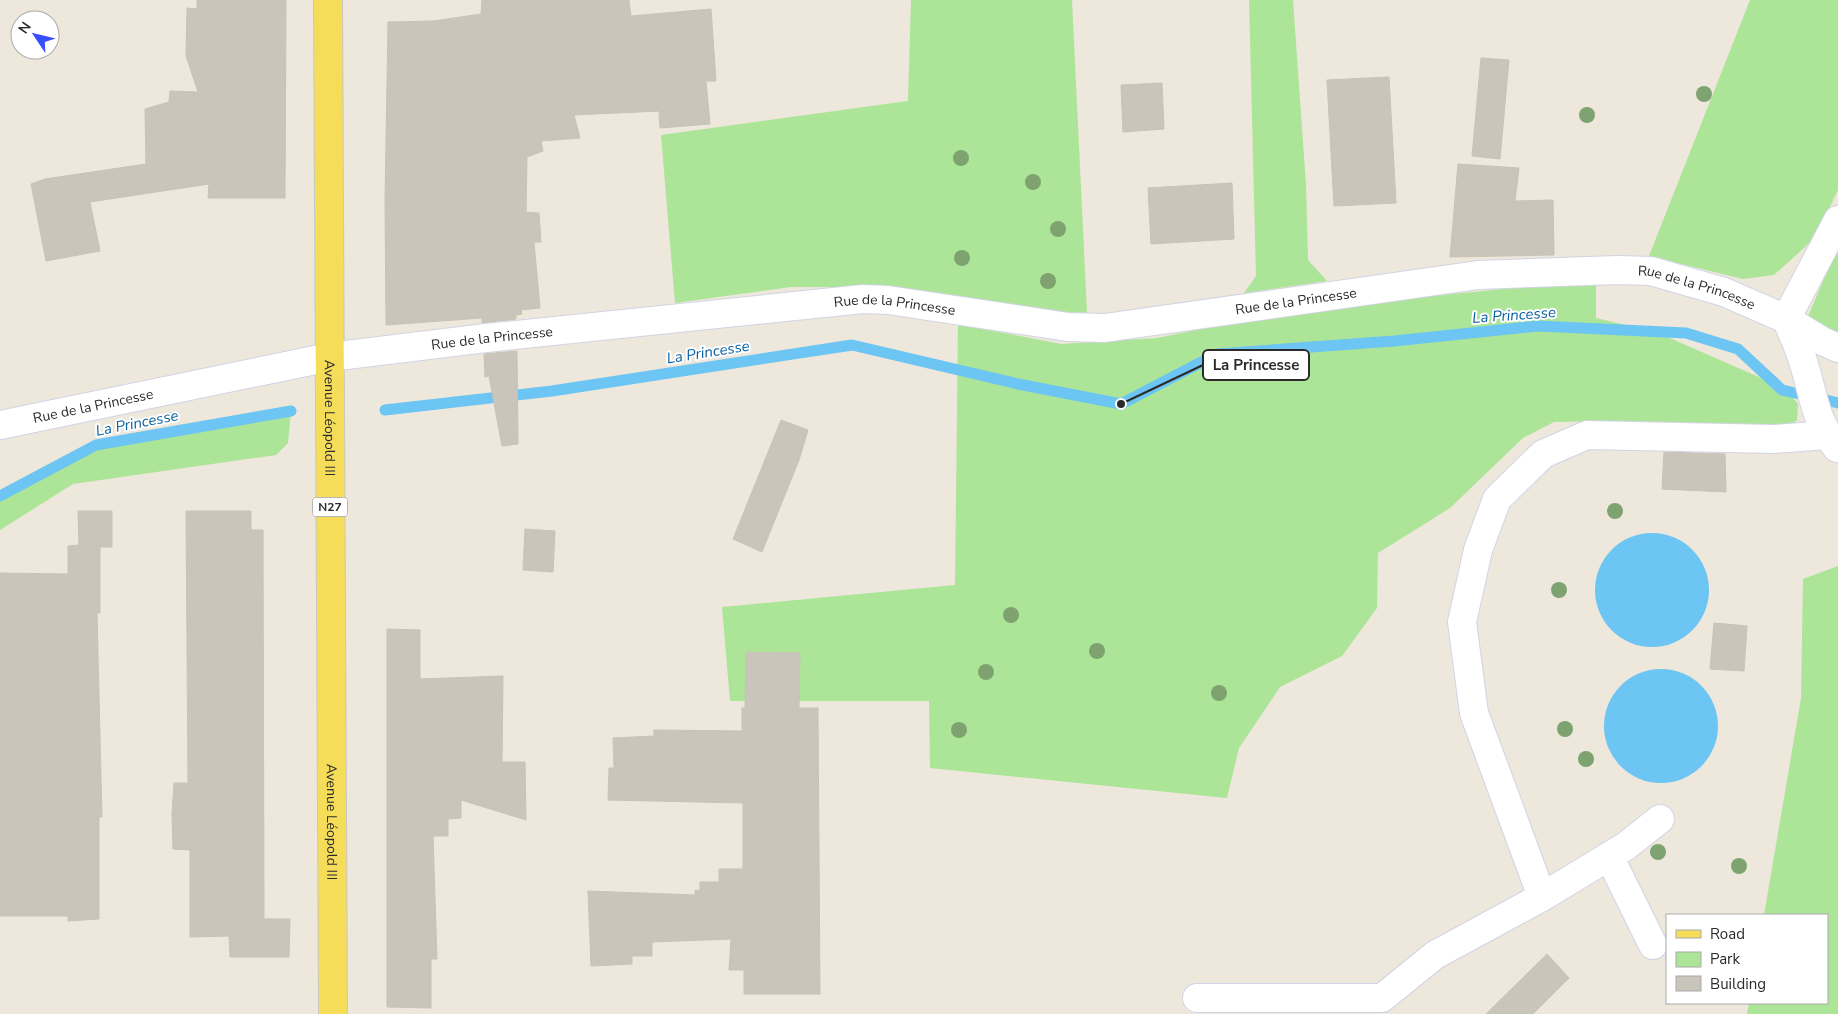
<svg xmlns="http://www.w3.org/2000/svg" width="1838" height="1014" font-family="'Nunito Sans',sans-serif">
	<style>
		.green { fill: #ace597 }
		.water { fill: #6cc5f2 }
		.lines { fill: none; stroke-linecap: round; stroke-linejoin: round }
		.stream { stroke: #6cc5f2; stroke-width: 11 }
		.building { fill: #c9c5bb; stroke: #c9c3b6 }
		.street-casing { stroke: #d1d4e4; stroke-width: 30 }
		.primary-casing { stroke: #c8c8c8; stroke-width: 30 }
		.street { stroke: #fff; stroke-width: 28 }
		.primary { stroke: #f5dc59; stroke-width: 28 }
		.tree { fill: #7ea370 }
		.labels { text-anchor: middle; stroke-width: 4; stroke-linejoin: round; paint-order: stroke }
		.shield { fill: #fff; stroke: #6b6b6b; stroke-width: 1 }
		.shield-label { font-size: 12px; font-weight: bold; fill: #2b2b2b }
		.street-label { font-size: 14px; fill: #2b2b2b; stroke: #fff }
		.water-label { font-size: 15px; font-style: italic; fill: #0962a0; stroke: #fff }
		.leader { fill: none; stroke: #2b2b2b; stroke-width: 2 }
		.callout-dot { fill: #2b2b2b; stroke: #fff; stroke-width: 2 }
		.callout { fill: #fff; stroke: #2b2b2b; stroke-width: 2 }
		.callout-label { font-size: 15px; text-anchor: middle; font-weight: bold; fill: #2b2b2b }
	</style>
	<rect width="100%" height="100%" fill="#ede7dc"/>
	<g class="green">
		<path d="M 911,0 L 1072,0 L 1087,313 L 1034,310 L 896,287 L 791,287 L 675,303 L 661,135 L 908,101 Z"/>
		<path d="M 1249,0 L 1293,0 L 1306,185 L 1308,260 L 1327,281 L 1244,293 L 1256,276 Z"/>
		<path d="M 1750,0 L 1838,0 L 1838,190 L 1815,238 L 1774,275 L 1743,279 L 1649,256 Z"/>
		<path d="M 1838,246 L 1838,338 L 1806,321 Z"/>
		<path d="M 1596,280 L 1596,318 L 1656,332 L 1786,389 L 1798,404 L 1797,420 L 1789,426 L 1619,421 L 1554,422 L 1523,438 L 1450,508 L 1378,553 L 1377,608 L 1342,656 L 1280,687 L 1239,748 L 1227,798 L 930,768 L 929,701 L 730,701 L 722,607 L 955,585 L 958,324 L 1061,344 L 1157,338 L 1299,309 Z"/>
		<path d="M 291,411 L 288,443 L 276,455 L 73,484 L 0,530 L 0,496 L 96,445 Z"/>
		<path d="M 1838,566 L 1838,1014 L 1747,1014 L 1749,1003 L 1827,1003 L 1827,915 L 1764,915 L 1801,698 L 1803,579 Z"/>
	</g>
	<g class="water">
		<circle cx="1652" cy="590" r="57"/>
		<circle cx="1661" cy="726" r="57"/>
	</g>
	<g class="lines">
		<g class="stream">
			<path d="M 385,410 L 552,391 L 852,345 L 1018,384 L 1121,404 L 1217,354 L 1394,341 L 1538,326 L 1686,333 L 1738,349 L 1782,390 L 1838,403"/>
			<path d="M 0,496 L 96,445 L 291,411"/>
		</g>
	</g>
	<g class="building">
		<path d="M 197,0 L 286,0 L 285,198 L 208,198 L 209,184 L 90,202 L 100,251 L 46,261 L 31,184 L 45,179 L 146,164 L 145,109 L 169,102 L 170,91 L 198,92 L 186,56 L 187,8 L 197,9 Z"/>
		<path d="M 482,0 L 629,0 L 631,16 L 711,9 L 716,81 L 706,81 L 710,124 L 660,128 L 659,111 L 574,115 L 580,138 L 541,141 L 543,151 L 527,157 L 526,212 L 539,213 L 541,242 L 534,242 L 540,308 L 521,310 L 522,314 L 516,315 L 516,319 L 482,323 L 482,318 L 386,325 L 385,201 L 388,22 L 434,21 L 481,14 Z"/>
		<path d="M 1481,58 L 1509,60 L 1500,159 L 1472,156 Z"/>
		<path d="M 1389,77 L 1396,203 L 1334,206 L 1327,80 Z"/>
		<path d="M 1162,83 L 1164,129 L 1123,132 L 1121,85 Z"/>
		<path d="M 1458,164 L 1519,168 L 1515,201 L 1553,200 L 1554,255 L 1450,257 Z"/>
		<path d="M 1232,183 L 1234,239 L 1151,244 L 1148,188 Z"/>
		<path d="M 517,351 L 518,444 L 502,446 L 489,376 L 485,377 L 484,354 Z"/>
		<path d="M 781,420 L 808,430 L 799,460 L 762,552 L 733,539 Z"/>
		<path d="M 1664,452 L 1725,454 L 1726,492 L 1662,489 Z"/>
		<path d="M 78,511 L 112,511 L 112,547 L 100,547 L 100,613 L 97,613 L 102,817 L 99,817 L 99,919 L 68,921 L 68,916 L 0,916 L 0,573 L 68,574 L 68,546 L 79,545 Z"/>
		<path d="M 186,511 L 251,511 L 251,530 L 263,530 L 264,919 L 290,919 L 289,957 L 230,957 L 229,936 L 190,937 L 190,850 L 173,849 L 172,814 L 174,783 L 188,783 Z"/>
		<path d="M 525,529 L 555,531 L 553,572 L 523,570 Z"/>
		<path d="M 1714,623 L 1747,626 L 1744,671 L 1710,669 Z"/>
		<path d="M 387,629 L 420,630 L 420,679 L 503,676 L 502,762 L 525,762 L 526,820 L 461,800 L 461,818 L 448,819 L 448,836 L 433,836 L 437,959 L 431,959 L 431,1008 L 387,1007 Z"/>
		<path d="M 746,652 L 800,653 L 799,708 L 818,708 L 820,994 L 744,994 L 744,970 L 729,970 L 731,939 L 652,942 L 652,956 L 632,956 L 632,964 L 591,966 L 588,891 L 695,895 L 695,890 L 700,891 L 700,882 L 719,882 L 719,869 L 743,869 L 743,803 L 608,800 L 609,768 L 614,768 L 613,738 L 654,736 L 654,730 L 742,731 L 742,708 L 745,708 Z"/>
		<path d="M 1547,954 L 1569,978 L 1533,1014 L 1486,1014 Z"/>
	</g>
	<g class="lines">
		<g class="street-casing">
			<g id="street">
				<path d="M 1786,319 C 1792,332 1798,345 1802,358 C 1814,394 1813,417 1837,448"/>
				<path d="M 1786,319 L 1822,341 L 1838,348"/>
				<path id="s1" d="M 0,425 L 330,357 L 486,338 L 863,299 L 888,300 L 1068,327 L 1105,328 L 1478,275 L 1618,270 L 1651,271 L 1724,292 L 1786,319 L 1838,220"/>
				<path d="M 1609,856 L 1653,945"/>
				<path d="M 1542,897 L 1474,713 L 1462,622 L 1478,550 L 1497,499 L 1543,454 L 1587,435 L 1774,439 L 1827,435"/>
				<path d="M 1197,998 L 1382,998 L 1435,955 L 1542,897 L 1626,846 L 1660,819"/>
			</g>
		</g>
		<g class="primary-casing">
			<g id="primary">
				<path id="s2" d="M 328,0 L 333,1014"/>
			</g>
		</g>
		<use href="#street" class="street"/>
		<use href="#primary" class="primary"/>
	</g>
	<g class="tree">
		<circle cx="1704" cy="94" r="8"/>
		<circle cx="1587" cy="115" r="8"/>
		<circle cx="961" cy="158" r="8"/>
		<circle cx="1033" cy="182" r="8"/>
		<circle cx="1058" cy="229" r="8"/>
		<circle cx="962" cy="258" r="8"/>
		<circle cx="1048" cy="281" r="8"/>
		<circle cx="1615" cy="511" r="8"/>
		<circle cx="1559" cy="590" r="8"/>
		<circle cx="1011" cy="615" r="8"/>
		<circle cx="1097" cy="651" r="8"/>
		<circle cx="986" cy="672" r="8"/>
		<circle cx="1219" cy="693" r="8"/>
		<circle cx="1565" cy="729" r="8"/>
		<circle cx="959" cy="730" r="8"/>
		<circle cx="1586" cy="759" r="8"/>
		<circle cx="1658" cy="852" r="8"/>
		<circle cx="1739" cy="866" r="8"/>
	</g>
	<g class="labels">
		<rect class="shield" x="312.5" y="497.5" width="35" height="19" rx="4"/>
		<g class="shield-label">
			<text x="330" y="511">N27</text>
		</g>
		<g class="street-label">
			<text dy="5" stroke="none"><textPath href="#s1" startOffset="1715">Rue de la Princesse</textPath></text>
			<text dy="5" stroke="none"><textPath href="#s1" startOffset="1310">Rue de la Princesse</textPath></text>
			<text dy="5" stroke="none"><textPath href="#s1" startOffset="905">Rue de la Princesse</textPath></text>
			<text dy="5" stroke="none"><textPath href="#s1" startOffset="500">Rue de la Princesse</textPath></text>
			<text dy="5" stroke="none"><textPath href="#s1" startOffset="95">Rue de la Princesse</textPath></text>
			<text dy="5" stroke="none"><textPath href="#s2" startOffset="418">Avenue Léopold III</textPath></text>
			<text dy="5" stroke="none"><textPath href="#s2" startOffset="822">Avenue Léopold III</textPath></text>
		</g>
		<g class="water-label">
			<text transform="translate(1514 315) rotate(-4)" y="5">La Princesse</text>
			<text transform="translate(708 352) rotate(-9)" y="5">La Princesse</text>
			<text transform="translate(137 423) rotate(-11)" y="5">La Princesse</text>
		</g>
	</g>
	<path class="leader" d="M1121 404L1203 365"/>
	<circle class="callout-dot" cx="1121" cy="404" r="5"/>
	<rect class="callout" x="1203" y="350" width="106" height="30" rx="5"/>
	<g class="callout-label">
		<text x="1256" y="370">La Princesse</text>
	</g>
	<rect x="1666" y="914" width="162" height="90" fill="#ffffff" stroke="#aaaaaa"/>
	<rect x="1676" y="930" width="25" height="8" fill="#f5dc59" stroke="#aaaaaa"/>
	<text x="1710" y="939" font-size="15" fill="#2b2b2b">Road</text>
	<rect x="1676" y="952" width="25" height="15" fill="#ace597" stroke="#aaaaaa"/>
	<text x="1710" y="964" font-size="15" fill="#2b2b2b">Park</text>
	<rect x="1676" y="976" width="25" height="15" fill="#c9c5bb" stroke="#aaaaaa"/>
	<text x="1710" y="989" font-size="15" fill="#2b2b2b">Building</text>
	<g transform="translate(35 35) rotate(305)"><circle r="24" fill="#ffffff" stroke="#aaaaaa"/>
	<path d="M0-4L9 19L0 12L-9 19Z" fill="#374fff"/>
	<text y="-8" font-size="14" font-weight="bold" text-anchor="middle" fill="#2b2b2b">N</text>
	</g>
</svg>
